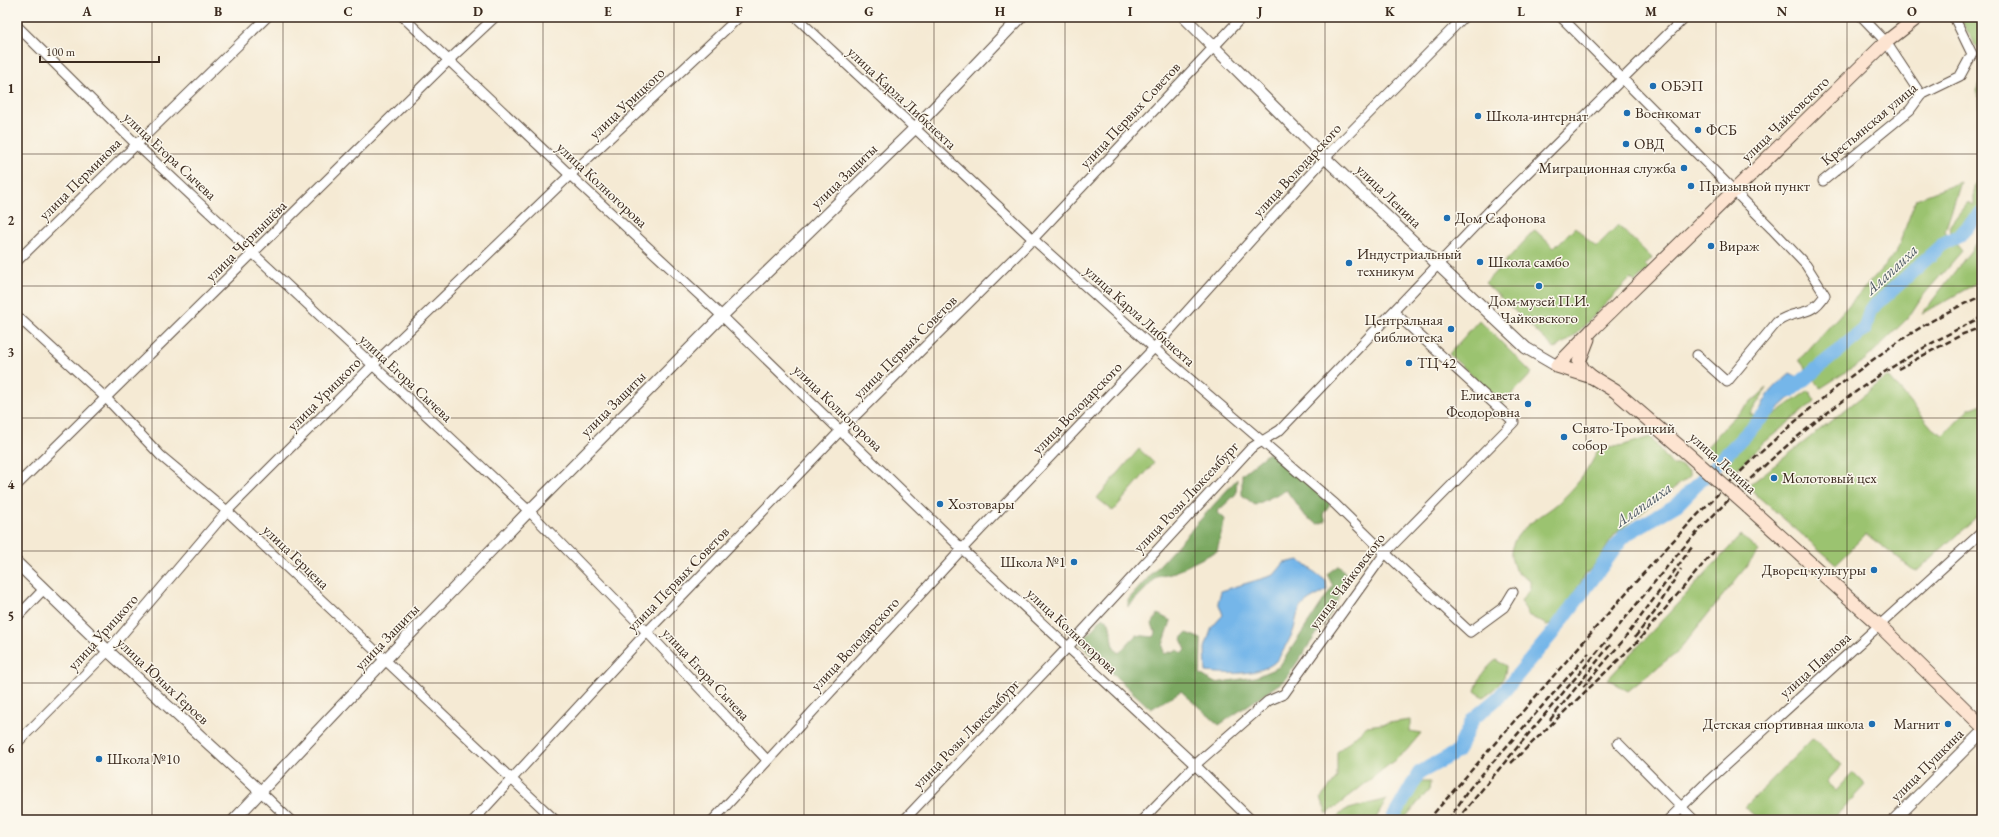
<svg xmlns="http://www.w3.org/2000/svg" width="1999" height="837" font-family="'EB Garamond',serif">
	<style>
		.green { fill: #9bc36f; stroke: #6b7646 }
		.forest { fill: #7ca962; stroke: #5c6a40 }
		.water { fill: #74b6e9; stroke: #587084 }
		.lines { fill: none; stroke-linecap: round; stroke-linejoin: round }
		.river { stroke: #74b6e9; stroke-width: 14 }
		.minor-casing { stroke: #574739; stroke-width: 11 }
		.tertiary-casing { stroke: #574739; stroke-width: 13 }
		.secondary-casing { stroke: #574739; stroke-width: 15 }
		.minor { stroke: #fff; stroke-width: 9 }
		.tertiary { stroke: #fff; stroke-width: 11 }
		.secondary { stroke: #fde4d1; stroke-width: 13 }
		.rail { stroke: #3b2a1e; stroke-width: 2.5; stroke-dasharray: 6 3; stroke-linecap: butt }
		.secondary-bridge-casing { stroke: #574739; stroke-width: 15; stroke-linecap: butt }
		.secondary-bridge { stroke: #fde4d1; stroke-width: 13 }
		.grid { fill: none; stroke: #3b2a1e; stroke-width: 1; stroke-opacity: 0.55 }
		.poi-dot { fill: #1f6fb2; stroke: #fbf7ec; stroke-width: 1.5 }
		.labels { text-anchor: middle; stroke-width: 3; stroke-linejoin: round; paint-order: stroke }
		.poi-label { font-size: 15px; fill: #3b2a1e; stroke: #fbf7ec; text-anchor: start }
		.street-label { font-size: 15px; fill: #3b2a1e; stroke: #fbf7ec }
		.water-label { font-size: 16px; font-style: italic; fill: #4f5b65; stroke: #fbf7ec }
		.neatline { fill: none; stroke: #3b2a1e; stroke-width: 1.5 }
		.grid-label { font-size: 13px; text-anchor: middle; font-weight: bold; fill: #3b2a1e }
	</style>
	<rect width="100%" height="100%" fill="#fbf7ec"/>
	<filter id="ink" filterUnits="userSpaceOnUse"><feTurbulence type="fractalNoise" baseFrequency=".025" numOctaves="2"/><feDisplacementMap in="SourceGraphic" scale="8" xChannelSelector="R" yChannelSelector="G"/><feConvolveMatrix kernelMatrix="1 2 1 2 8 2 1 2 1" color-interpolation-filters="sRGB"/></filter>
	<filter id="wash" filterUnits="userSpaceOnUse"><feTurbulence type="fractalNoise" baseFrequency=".012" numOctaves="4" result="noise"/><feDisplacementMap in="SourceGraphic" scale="16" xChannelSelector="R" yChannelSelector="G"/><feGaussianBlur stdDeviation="0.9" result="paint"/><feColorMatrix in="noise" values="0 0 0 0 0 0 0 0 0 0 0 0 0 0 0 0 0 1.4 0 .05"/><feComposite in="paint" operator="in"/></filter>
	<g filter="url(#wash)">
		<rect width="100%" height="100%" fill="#f5ead4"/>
		<g class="green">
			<path d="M 1959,17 L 1977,17 L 1982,25 L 1982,59 L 1980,60 L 1978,54 L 1980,52 Z"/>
			<path d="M 1982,78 L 1982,120 C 1979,110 1981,100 1976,91 Z"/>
			<path d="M 1982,176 L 1982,208 L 1970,220 L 1966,219 L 1963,229 L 1956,236 L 1951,235 L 1950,225 L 1967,203 L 1974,205 L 1974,185 Z"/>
			<path d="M 1961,182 L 1945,231 L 1962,251 L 1921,298 L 1908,318 L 1866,359 L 1821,388 L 1799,360 L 1896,253 L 1916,199 Z"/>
			<path d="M 1618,225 L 1652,258 L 1645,265 L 1649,269 L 1635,282 L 1631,278 L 1575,335 L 1555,349 L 1485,283 L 1535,230 L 1554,248 L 1575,227 L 1596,247 Z"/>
			<path d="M 1982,237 L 1982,280 L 1922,314 L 1979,240 Z"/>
			<path d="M 1479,320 L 1532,373 L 1503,404 L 1449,354 Z"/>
			<path d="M 1888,376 L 1933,429 L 1944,435 L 1969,409 L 1982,404 L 1982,512 L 1916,572 L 1866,534 L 1836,564 L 1747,487 Z"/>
			<path d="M 1767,388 L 1750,414 L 1765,421 L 1809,390 L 1815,401 L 1766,441 L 1731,474 L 1705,449 L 1731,420 Z"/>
			<path d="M 1650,437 L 1672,465 L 1680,465 L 1689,472 L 1689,477 L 1650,506 L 1615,534 L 1598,561 L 1586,574 L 1556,622 L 1547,625 L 1528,615 L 1521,601 L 1530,589 L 1530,580 L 1515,570 C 1514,565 1510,557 1511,552 C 1514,528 1542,517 1557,504 C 1574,490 1589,470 1598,450 L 1624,445 Z"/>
			<path d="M 1139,449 L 1154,463 L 1113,511 L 1097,498 Z"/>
			<path d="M 1741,535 L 1759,551 L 1678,651 L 1628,691 L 1608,679 Z"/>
			<path d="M 1496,660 L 1506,666 C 1506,681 1495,689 1483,697 L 1475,691 C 1479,678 1485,669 1496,660 Z"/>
			<path d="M 1410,720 L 1410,731 L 1421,733 L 1406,751 L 1327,814 L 1321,798 L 1337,778 L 1337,752 L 1367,726 Z"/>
			<path d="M 1813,738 L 1842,765 L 1826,782 L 1836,791 L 1853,773 L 1865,785 L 1832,820 L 1759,820 L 1745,807 Z"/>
			<path d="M 1418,782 L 1430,782 L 1429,790 L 1403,820 L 1388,820 L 1404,797 L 1409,785 Z"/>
			<path d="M 1387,799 L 1375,820 L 1333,820 L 1345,810 Z"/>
		</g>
		<g class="forest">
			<path d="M 1268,453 L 1294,472 L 1330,504 L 1323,514 L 1326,521 L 1318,524 L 1306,517 L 1286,490 L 1255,505 L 1242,495 L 1242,474 Z"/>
			<path d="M 1237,479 L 1236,494 L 1217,512 L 1225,519 L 1217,551 L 1171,574 L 1157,577 L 1128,607 L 1128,600 Z"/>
			<path d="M 1339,565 L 1348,577 L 1333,610 L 1285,680 L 1219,725 L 1181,691 L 1151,709 L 1080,644 L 1103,617 L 1109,622 L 1114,647 L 1119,653 L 1136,635 L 1153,637 L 1156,634 L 1152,624 L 1158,614 L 1171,621 L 1163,645 L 1164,654 L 1177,650 L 1183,653 L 1186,650 L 1181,639 L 1187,633 L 1201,639 L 1200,674 L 1215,683 L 1255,677 L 1279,667 L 1333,586 L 1327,574 Z"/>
		</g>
		<g class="water">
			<path d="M 1790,373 L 1804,380 L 1803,386 L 1778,409 L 1757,420 C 1763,397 1773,388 1790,373 Z"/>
			<path d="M 1299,560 L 1326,581 L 1327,590 C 1317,597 1307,599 1300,609 C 1295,617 1296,628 1291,636 C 1287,644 1281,656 1275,662 C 1259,676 1225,674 1206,672 L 1205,648 L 1212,627 L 1223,615 L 1218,602 L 1221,591 L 1274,575 L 1284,563 Z"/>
		</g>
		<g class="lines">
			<g class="river">
				<path d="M 1790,391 L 1865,329 L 1870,310 L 1944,243 L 1959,236 L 1982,212"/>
				<path d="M 1392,820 L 1419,773 L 1457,752 L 1473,719 L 1499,697 L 1551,635 L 1625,535 L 1678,504 L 1771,408"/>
			</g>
		</g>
	</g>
	<g filter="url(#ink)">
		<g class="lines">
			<g class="minor-casing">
				<g id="minor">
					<path d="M 403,17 L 570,175 L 722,316 L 962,549 L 1195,765 L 1251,820"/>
					<path d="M 796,17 L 1033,239 L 1154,348 L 1335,504 L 1382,550 L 1470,632 L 1504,607 L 1513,592"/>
					<path d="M 1561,17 L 1772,229 L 1806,265 L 1825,295 C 1810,319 1796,308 1777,322 L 1727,382 L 1697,355"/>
					<path d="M 1862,17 L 1886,42 L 1921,95"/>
					<path d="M 17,26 L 136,144 L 529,511 L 647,632 L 767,760"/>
					<path d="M 1823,181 L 1910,110 L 1921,95 L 1960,76 L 1972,54 L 1954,17"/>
					<path d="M 17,261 L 267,17"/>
					<path d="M 17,316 L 106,398 L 161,456 L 227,511 L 555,820"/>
					<path d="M 17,485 L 449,60 L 495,17"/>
					<path d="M 17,617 L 44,589"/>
					<path d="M 17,743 L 108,651 L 227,511 L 372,366 L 570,175 L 739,17"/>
					<path d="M 1618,743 L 1694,820"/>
					<path d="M 261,792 L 290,820"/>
					<path d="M 474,820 L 647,632 L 841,430 L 1033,239 L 1242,17"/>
					<path d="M 713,820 L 962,549 L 1154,348 L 1325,158 L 1464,17"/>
					<path d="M 904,820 L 1068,647 L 1251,448 L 1280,430 L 1492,208 L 1685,17"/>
					<path d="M 1142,820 L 1195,765 L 1268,701 L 1284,694 L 1385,553 L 1514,422 L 1394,312"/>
					<path d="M 1668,820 L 1707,782 L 1982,532"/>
				</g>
			</g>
			<g class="tertiary-casing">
				<g id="tertiary">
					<path d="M 1184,17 L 1325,158 L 1526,348 L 1557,366"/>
					<path d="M 17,563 L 108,651 L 261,792"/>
					<path d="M 234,820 L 384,661 L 529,511 L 722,316 L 914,129 L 1021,17"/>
					<path d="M 1894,820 L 1982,732"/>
				</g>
			</g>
			<g class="secondary-casing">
				<g id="secondary">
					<path d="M 1588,339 L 1579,362 L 1583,369 L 1592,377"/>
					<path d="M 1680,447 L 1615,391 L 1592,377 L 1557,366 L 1596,326 L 1886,42 L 1918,17"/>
					<path d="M 1748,507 L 1879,625 L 1982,726"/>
				</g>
			</g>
			<use href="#minor" class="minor"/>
			<use href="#tertiary" class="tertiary"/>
			<use href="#secondary" class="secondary"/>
			<g class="rail">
				<path d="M 1898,369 L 1963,334 L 1982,327"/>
				<path d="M 1635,637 L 1654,613 L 1681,569"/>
				<path d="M 1583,687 L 1622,642 L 1692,547"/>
				<path d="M 1550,720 L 1611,644"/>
				<path d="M 1511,763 L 1637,642 L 1716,549"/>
				<path d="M 1428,820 C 1485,755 1541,690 1598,625 C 1677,534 1758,446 1854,374 C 1894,343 1936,315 1982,296"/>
				<path d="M 1448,820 L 1470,788 L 1589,653"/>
				<path d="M 1457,820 C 1507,759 1558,699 1608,639 C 1640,601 1670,561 1703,526 C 1786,439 1874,369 1982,317"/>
			</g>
			<g class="secondary-bridge-casing">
				<path id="secondary-bridge" d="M 1680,447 L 1748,507"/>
			</g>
			<use href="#secondary-bridge" class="secondary-bridge"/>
		</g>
	</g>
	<path class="grid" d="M 152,17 L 152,820M 283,17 L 283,820M 413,17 L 413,820M 543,17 L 543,820M 674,17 L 674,820M 804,17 L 804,820M 934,17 L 934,820M 1065,17 L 1065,820M 1195,17 L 1195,820M 1325,17 L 1325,820M 1456,17 L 1456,820M 1586,17 L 1586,820M 1716,17 L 1716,820M 1847,17 L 1847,820M 17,154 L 1982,154M 17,286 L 1982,286M 17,418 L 1982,418M 17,551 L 1982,551M 17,683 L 1982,683"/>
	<g class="poi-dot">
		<circle cx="1653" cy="86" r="4"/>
		<circle cx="1627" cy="113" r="4"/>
		<circle cx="1478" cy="116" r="4"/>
		<circle cx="1698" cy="130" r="4"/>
		<circle cx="1626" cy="144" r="4"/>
		<circle cx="1684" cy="168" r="4"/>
		<circle cx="1691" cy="186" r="4"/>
		<circle cx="1447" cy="218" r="4"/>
		<circle cx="1711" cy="246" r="4"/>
		<circle cx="1480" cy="262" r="4"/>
		<circle cx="1349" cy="263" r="4"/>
		<circle cx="1539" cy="286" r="4"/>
		<circle cx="1451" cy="329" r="4"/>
		<circle cx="1409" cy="363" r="4"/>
		<circle cx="1528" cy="404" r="4"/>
		<circle cx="1564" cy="437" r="4"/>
		<circle cx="1774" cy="478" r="4"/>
		<circle cx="940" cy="504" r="4"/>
		<circle cx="1074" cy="562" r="4"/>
		<circle cx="1874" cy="570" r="4"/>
		<circle cx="1872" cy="724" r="4"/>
		<circle cx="1948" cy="724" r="4"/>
		<circle cx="99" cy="759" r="4"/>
	</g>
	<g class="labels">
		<g class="poi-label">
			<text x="1661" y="91">ОБЭП</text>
			<text x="1635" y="118">Военкомат</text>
			<text x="1486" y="121">Школа-интернат</text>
			<text x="1706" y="135">ФСБ</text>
			<text x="1634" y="149">ОВД</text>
			<text x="1676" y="173" text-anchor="end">Миграционная служба</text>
			<text x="1699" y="191">Призывной пункт</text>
			<text x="1455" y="223">Дом Сафонова</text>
			<text x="1719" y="251">Вираж</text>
			<text x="1357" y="259">Индустриальный<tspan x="1357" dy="17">техникум</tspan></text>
			<text x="1488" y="267">Школа самбо</text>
			<text x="1539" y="306" text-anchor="middle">Дом-музей П.И.<tspan x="1539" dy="17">Чайковского</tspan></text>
			<text x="1443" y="325" text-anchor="end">Центральная<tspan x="1443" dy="17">библиотека</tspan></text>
			<text x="1417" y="368">ТЦ 42</text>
			<text x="1520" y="400" text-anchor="end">Елисавета<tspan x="1520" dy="17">Феодоровна</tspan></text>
			<text x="1572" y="433">Свято-Троицкий<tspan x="1572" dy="17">собор</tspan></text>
			<text x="1782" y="483">Молотовый цех</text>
			<text x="948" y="509">Хозтовары</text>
			<text x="1066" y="567" text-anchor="end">Школа №1</text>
			<text x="1866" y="575" text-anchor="end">Дворец культуры</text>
			<text x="1864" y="729" text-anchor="end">Детская спортивная школа</text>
			<text x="1940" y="729" text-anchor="end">Магнит</text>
			<text x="107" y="764">Школа №10</text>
		</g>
		<g class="street-label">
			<text transform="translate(902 98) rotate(43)" y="5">улица Карла Либкнехта</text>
			<text transform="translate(627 103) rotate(-43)" y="5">улица Урицкого</text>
			<text transform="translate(1130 115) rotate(-47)" y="5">улица Первых Советов</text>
			<text transform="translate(1785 119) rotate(-44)" y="5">улица Чайковского</text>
			<text transform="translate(1869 124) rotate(-40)" y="5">Крестьянская улица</text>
			<text transform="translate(170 156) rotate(43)" y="5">улица Егора Сычева</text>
			<text transform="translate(1297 170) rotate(-47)" y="5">улица Володарского</text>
			<text transform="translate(844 176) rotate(-44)" y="5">улица Защиты</text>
			<text transform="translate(80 179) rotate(-45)" y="5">улица Перминова</text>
			<text transform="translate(602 185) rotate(43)" y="5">улица Колногорова</text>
			<text transform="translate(1389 196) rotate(44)" y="5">улица Ленина</text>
			<text transform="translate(246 241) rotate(-45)" y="5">улица Чернышёва</text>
			<text transform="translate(1140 316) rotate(42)" y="5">улица Карла Либкнехта</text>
			<text transform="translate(905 347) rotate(-45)" y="5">улица Первых Советов</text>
			<text transform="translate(406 378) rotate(43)" y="5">улица Егора Сычева</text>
			<text transform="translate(324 394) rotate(-45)" y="5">улица Урицкого</text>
			<text transform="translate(613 404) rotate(-45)" y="5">улица Защиты</text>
			<text transform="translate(838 408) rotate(44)" y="5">улица Колногорова</text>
			<text transform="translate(1077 408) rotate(-46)" y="5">улица Володарского</text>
			<text transform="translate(1723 463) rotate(42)" y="5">улица Ленина</text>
			<text transform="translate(1186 497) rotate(-47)" y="5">улица Розы Люксембург</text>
			<text transform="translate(296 557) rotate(44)" y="5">улица Герцена</text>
			<text transform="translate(678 579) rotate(-46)" y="5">улица Первых Советов</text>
			<text transform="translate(1347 581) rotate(-53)" y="5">улица Чайковского</text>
			<text transform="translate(1072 631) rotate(43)" y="5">улица Колногорова</text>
			<text transform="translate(103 632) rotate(-48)" y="5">улица Урицкого</text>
			<text transform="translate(387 637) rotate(-46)" y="5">улица Защиты</text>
			<text transform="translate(855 644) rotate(-47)" y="5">улица Володарского</text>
			<text transform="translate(1815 665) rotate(-42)" y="5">улица Павлова</text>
			<text transform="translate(706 674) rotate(47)" y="5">улица Егора Сычева</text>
			<text transform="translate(163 681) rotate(43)" y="5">улица Юных Героев</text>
			<text transform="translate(966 734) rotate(-46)" y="5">улица Розы Люксембург</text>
			<text transform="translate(1927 765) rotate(-45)" y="5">улица Пушкина</text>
		</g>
		<g class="water-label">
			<text transform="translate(1891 269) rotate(-43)" y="6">Алапаиха</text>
			<text transform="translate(1643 504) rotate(-35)" y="6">Алапаиха</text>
		</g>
	</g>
	<rect width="1999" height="837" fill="none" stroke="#fbf7ec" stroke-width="44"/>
	<path d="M40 56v6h119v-6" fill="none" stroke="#3b2a1e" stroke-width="2"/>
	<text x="46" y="56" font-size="12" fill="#3b2a1e" stroke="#fbf7ec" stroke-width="3" paint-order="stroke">100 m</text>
	<rect x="22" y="22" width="1955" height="793" class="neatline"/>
	<g class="grid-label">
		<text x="87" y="16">A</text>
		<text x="218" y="16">B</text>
		<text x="348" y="16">C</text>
		<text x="478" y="16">D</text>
		<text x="608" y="16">E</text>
		<text x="739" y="16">F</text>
		<text x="869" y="16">G</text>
		<text x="1000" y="16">H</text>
		<text x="1130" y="16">I</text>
		<text x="1260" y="16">J</text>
		<text x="1390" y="16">K</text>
		<text x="1521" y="16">L</text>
		<text x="1651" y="16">M</text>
		<text x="1782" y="16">N</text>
		<text x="1912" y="16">O</text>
		<text x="11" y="93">1</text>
		<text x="11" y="225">2</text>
		<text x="11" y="357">3</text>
		<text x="11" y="489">4</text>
		<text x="11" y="621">5</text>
		<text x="11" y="753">6</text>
	</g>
</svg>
